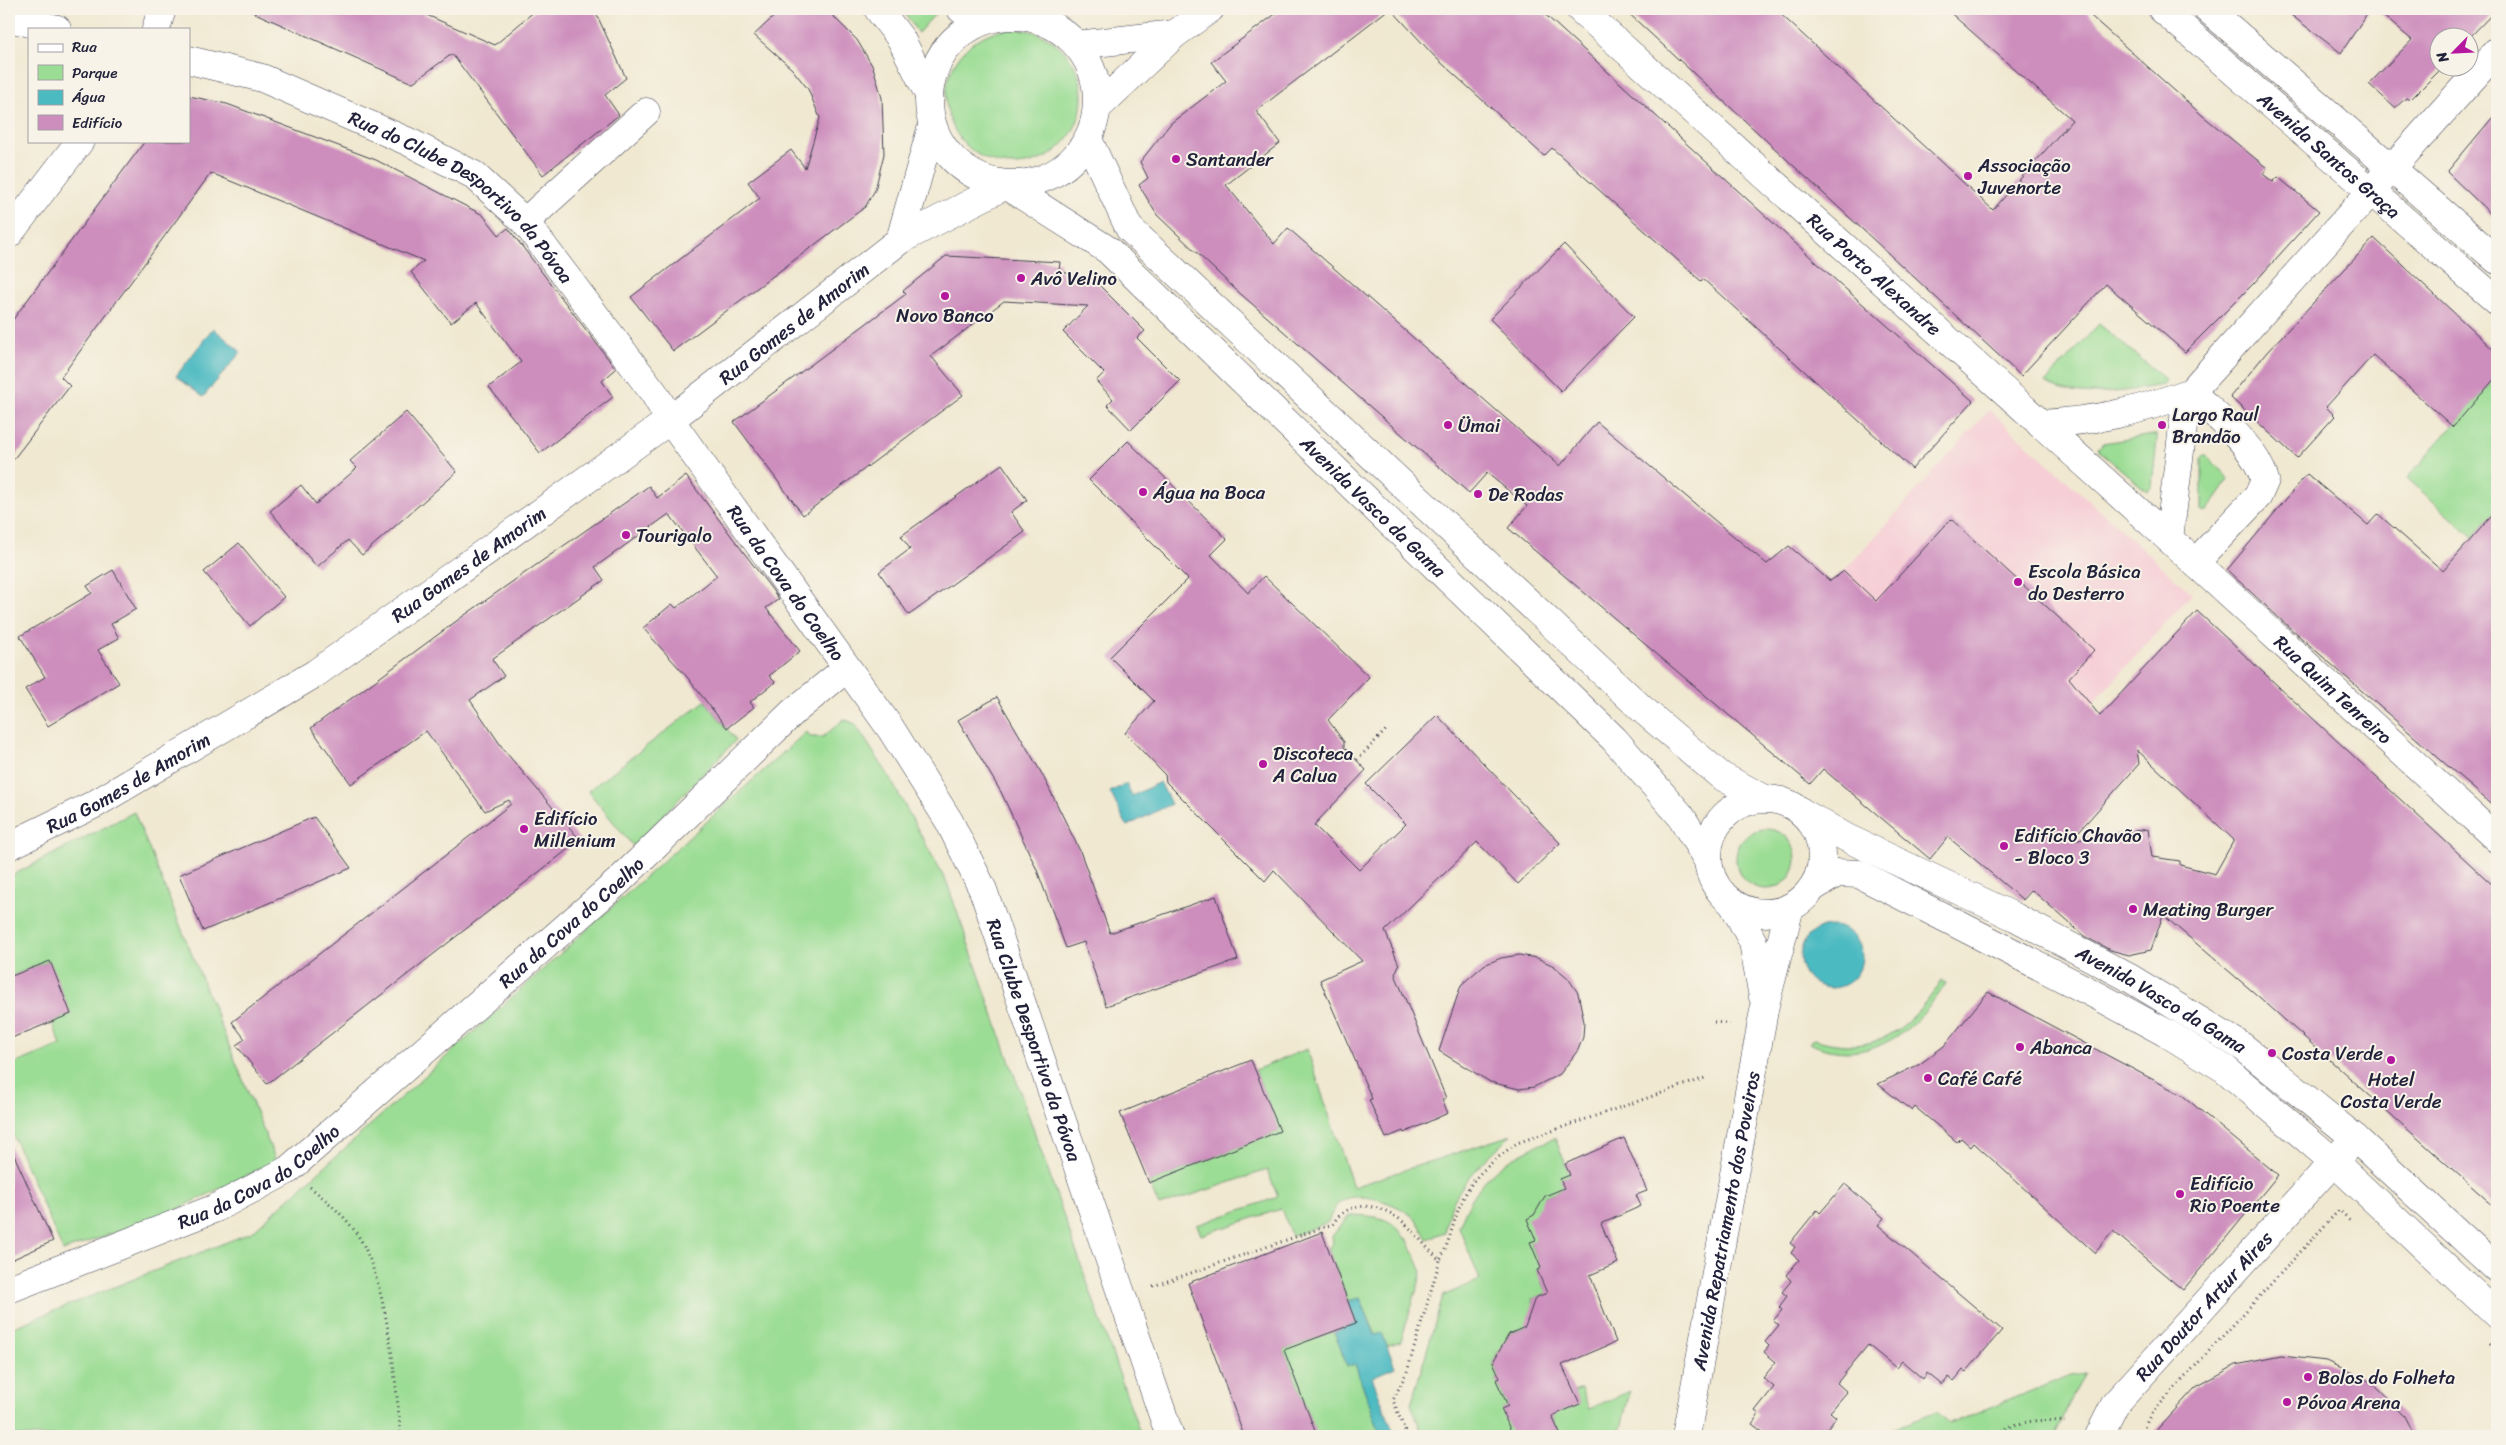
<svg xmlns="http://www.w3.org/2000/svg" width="2506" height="1445" font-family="Sriracha,sans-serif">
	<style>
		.built { fill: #f6cfd6 }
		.green { fill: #9bdd94; stroke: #5e8068 }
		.water { fill: #4cbac1; stroke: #376e7e }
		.building { fill: #cd8ebd; fill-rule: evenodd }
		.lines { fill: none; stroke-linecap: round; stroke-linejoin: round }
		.minor-casing { stroke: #414051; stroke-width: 29 }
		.tertiary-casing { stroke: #414051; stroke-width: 29 }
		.secondary-casing { stroke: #414051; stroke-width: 29 }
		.path { stroke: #414051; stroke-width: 3; stroke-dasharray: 1 4; stroke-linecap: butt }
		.minor { stroke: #fff; stroke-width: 28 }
		.tertiary { stroke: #fff; stroke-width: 28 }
		.secondary { stroke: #fff; stroke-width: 28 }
		.poi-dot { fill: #b5179e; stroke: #f7f3e8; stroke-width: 2 }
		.labels { text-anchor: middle; stroke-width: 4; stroke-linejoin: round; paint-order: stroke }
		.street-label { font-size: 19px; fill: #22223b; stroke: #f7f3e8 }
		.poi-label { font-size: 19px; fill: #22223b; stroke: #f7f3e8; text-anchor: start }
	</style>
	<rect width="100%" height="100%" fill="#f7f3e8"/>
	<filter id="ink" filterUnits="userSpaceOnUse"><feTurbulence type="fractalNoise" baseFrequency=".02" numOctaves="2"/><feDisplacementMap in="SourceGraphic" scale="10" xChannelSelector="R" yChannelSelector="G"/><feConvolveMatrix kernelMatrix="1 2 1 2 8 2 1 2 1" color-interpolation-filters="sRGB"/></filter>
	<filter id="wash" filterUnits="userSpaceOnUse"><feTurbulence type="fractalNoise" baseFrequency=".0096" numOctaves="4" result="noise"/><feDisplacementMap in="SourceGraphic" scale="20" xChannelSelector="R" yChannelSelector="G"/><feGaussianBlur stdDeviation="1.12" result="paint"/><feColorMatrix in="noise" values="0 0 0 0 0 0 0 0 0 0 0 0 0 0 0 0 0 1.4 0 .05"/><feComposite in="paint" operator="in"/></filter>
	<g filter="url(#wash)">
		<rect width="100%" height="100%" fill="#f0e8d0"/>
		<path class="built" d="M 1989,410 L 2192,594 L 2046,755 L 1844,571 Z"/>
		<g class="green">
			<path d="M 902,9 L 930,9 L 937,12 L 918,33 Z"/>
			<circle cx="1014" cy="97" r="68"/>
			<path d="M 2099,324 L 2166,380 L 2163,385 C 2127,390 2078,402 2045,383 Z"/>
			<path d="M 2497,376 L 2497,510 L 2473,537 L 2407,478 Z"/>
			<path d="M 2153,435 L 2157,435 L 2157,440 L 2152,486 L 2147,491 L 2100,452 L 2098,448 L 2103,443 Z"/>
			<path d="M 2205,454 L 2229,479 L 2208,510 L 2205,512 L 2202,510 L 2202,457 Z"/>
			<path d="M 705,701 L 736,740 L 633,846 L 588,791 Z"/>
			<path d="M 844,719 L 855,724 L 887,773 L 947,883 L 1141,1436 L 9,1436 L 9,1329 L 252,1232 L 806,732 L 811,737 L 823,737 Z"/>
			<path d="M 134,812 L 276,1161 L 174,1211 L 63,1251 L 9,1126 L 9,1066 L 61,1045 L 52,1022 L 71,1014 L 49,961 L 9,977 L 9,877 Z"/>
			<circle cx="1766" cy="859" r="30"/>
			<path d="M 1942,980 L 1946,983 C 1917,1031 1867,1070 1809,1043 L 1814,1039 C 1875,1058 1909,1030 1942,980 Z"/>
			<path d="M 1307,1049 L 1353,1187 L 1511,1135 C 1483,1163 1448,1190 1445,1232 L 1427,1239 C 1423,1232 1420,1224 1415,1219 C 1401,1204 1353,1186 1337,1205 C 1333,1210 1330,1217 1328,1222 L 1292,1236 L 1281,1209 L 1201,1235 L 1197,1225 L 1278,1197 L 1267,1170 L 1159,1206 L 1149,1183 L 1279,1131 L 1255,1070 Z"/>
			<path d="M 1555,1138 L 1570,1175 L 1564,1188 L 1545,1196 L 1536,1240 L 1530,1243 L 1541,1268 L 1537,1270 L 1547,1293 L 1532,1299 L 1536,1311 L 1529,1315 L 1529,1325 L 1509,1334 L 1506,1339 L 1509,1347 L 1498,1352 L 1493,1362 L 1500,1378 L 1496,1380 L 1508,1406 L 1512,1433 L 1505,1436 L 1423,1436 L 1411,1404 L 1443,1296 L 1480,1280 L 1459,1227 C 1479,1173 1505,1159 1555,1138 Z"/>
			<path d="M 1350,1215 C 1374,1216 1393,1216 1405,1239 L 1407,1238 L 1422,1272 L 1401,1341 L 1387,1346 L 1382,1333 L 1376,1335 L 1360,1298 L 1348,1301 L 1328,1249 L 1333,1243 L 1332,1236 Z"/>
			<path d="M 1334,1331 L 1347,1366 L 1355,1364 L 1381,1436 L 1317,1436 L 1284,1350 Z"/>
			<path d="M 2085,1373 L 2067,1408 L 2056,1436 L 1874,1436 L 1937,1412 L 1949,1424 L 2071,1375 Z"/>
			<path d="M 1581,1389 L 1589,1409 L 1630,1391 L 1619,1436 L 1561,1436 L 1552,1416 L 1574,1392 Z"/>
		</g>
		<g class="water">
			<path d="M 213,328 L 241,352 L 203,397 L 176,376 Z"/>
			<path d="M 1160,782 L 1171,804 L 1127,826 L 1110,792 L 1126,784 L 1132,796 Z"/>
			<circle cx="1831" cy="957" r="31"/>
			<path d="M 1360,1298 L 1375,1335 L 1382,1333 L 1395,1367 L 1372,1377 L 1395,1436 L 1381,1436 L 1355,1364 L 1347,1366 L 1334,1331 L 1356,1323 L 1348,1301 Z"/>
		</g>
		<g id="blocks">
			<g class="building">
				<path d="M 246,9 L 413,9 L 495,45 L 537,9 L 594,9 L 626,78 L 605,95 L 619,115 L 543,175 L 452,54 L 412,83 Z"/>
				<path d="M 782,9 L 826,9 L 857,40 L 873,67 L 882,98 L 884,154 L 875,190 L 865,207 L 673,351 L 631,297 L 760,198 L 748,182 L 791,150 L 805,168 L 820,118 L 808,89 L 792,69 L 754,35 Z"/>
				<path d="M 1282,9 L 1389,9 L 1256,111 L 1280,143 L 1226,185 L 1274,244 L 1288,228 L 1560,466 L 1597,422 L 1767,564 L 1789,546 L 1830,581 L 1844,571 L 1876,601 L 1951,519 L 2094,650 L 2069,678 L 2100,716 L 2197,611 L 2497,889 L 2497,1209 L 2258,996 L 2163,915 L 2151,950 L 2129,955 L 2110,950 L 2084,936 L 2032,890 L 2023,900 L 1948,837 L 1930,859 L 1823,769 L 1810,784 L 1508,528 L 1527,506 L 1487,473 L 1469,493 L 1235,289 L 1157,215 L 1139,185 L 1148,178 L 1140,162 L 1171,123 L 1226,81 L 1211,62 ZM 2137,750 L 2234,840 L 2215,874 L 2180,865 L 2180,861 L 2152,857 L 2148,829 L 2071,840 L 2139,764 Z"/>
				<path d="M 1391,9 L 1539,9 L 1840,284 L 1973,401 L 1912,469 L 1703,279 L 1701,281 L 1552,148 L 1544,156 L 1435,57 Z"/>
				<path d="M 1624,9 L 1775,9 L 1993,210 L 2072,120 L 1946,9 L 2083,9 L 2203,116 L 2267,168 L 2263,174 L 2273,182 L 2278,177 L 2319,211 L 2254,283 L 2185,352 L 2106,284 L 2021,376 Z"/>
				<path d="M 2283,9 L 2370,9 L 2341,53 Z"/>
				<path d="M 2375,9 L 2497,9 L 2468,39 L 2468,38 L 2438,38 L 2438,68 L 2442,68 L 2410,100 L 2406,98 L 2395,108 L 2369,84 L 2412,40 Z"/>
				<path d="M 189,96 L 227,104 L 376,160 L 483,215 L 499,235 L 508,228 L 616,369 L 602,381 L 613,397 L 540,453 L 489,387 L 521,362 L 476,303 L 451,323 L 411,272 L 424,261 L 211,173 L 61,377 L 70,386 L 9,465 L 9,325 L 145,141 L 189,141 Z"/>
				<path d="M 2497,112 L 2497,220 L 2447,172 Z"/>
				<path d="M 2374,238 L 2497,353 L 2497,376 L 2453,427 L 2373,355 L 2326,407 L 2335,416 L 2297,458 L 2230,397 L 2267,352 Z"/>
				<path d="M 1564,244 L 1634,317 L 1561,391 L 1490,319 Z"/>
				<path d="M 946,256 L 1060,262 L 1059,271 L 1095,281 L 1145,331 L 1137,338 L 1180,381 L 1131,430 L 1107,405 L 1113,399 L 1096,381 L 1104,373 L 1063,332 L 1088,306 L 1004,301 L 931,356 L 963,395 L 803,515 L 734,422 L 906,294 L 903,291 Z"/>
				<path d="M 406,412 L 457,472 L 362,555 L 348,540 L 317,567 L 270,511 L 301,485 L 316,504 L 357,468 L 350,461 Z"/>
				<path d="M 1128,441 L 1227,539 L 1211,555 L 1248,593 L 1264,576 L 1369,677 L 1328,720 L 1344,742 L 1344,747 L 1366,770 L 1314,825 L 1359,870 L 1406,824 L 1366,784 L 1437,715 L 1560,843 L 1518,884 L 1477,842 L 1385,931 L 1399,965 L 1395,974 L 1446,1098 L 1442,1100 L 1448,1113 L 1404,1133 L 1403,1131 L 1386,1138 L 1369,1100 L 1372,1099 L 1320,980 L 1362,961 L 1274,870 L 1265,881 L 1166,782 L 1165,775 L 1125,733 L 1154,701 L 1110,657 L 1188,579 L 1089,480 Z"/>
				<path d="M 1002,464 L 1027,500 L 1011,512 L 1025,532 L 909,615 L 879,572 L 910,549 L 901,536 Z"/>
				<path d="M 2307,474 L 2368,525 L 2378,514 L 2443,571 L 2497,510 L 2497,809 L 2291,629 L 2227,570 Z"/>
				<path d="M 686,476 L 779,599 L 766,608 L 800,651 L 769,676 L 775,682 L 750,702 L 754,707 L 727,728 L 687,677 L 643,628 L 672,604 L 676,608 L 717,576 L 669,514 L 595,567 L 604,580 L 492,659 L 504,676 L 470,700 L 504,750 L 580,840 L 267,1084 L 236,1045 L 245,1039 L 232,1022 L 511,804 L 509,800 L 485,811 L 426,731 L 351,784 L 311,728 L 462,617 L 649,486 L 657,498 Z"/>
				<path d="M 239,543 L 284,597 L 250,626 L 204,572 Z"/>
				<path d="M 113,570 L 136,609 L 111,624 L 119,638 L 98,650 L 119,683 L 48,726 L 25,689 L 45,677 L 20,636 L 92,593 L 87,586 Z"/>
				<path d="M 997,697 L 1042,774 L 1080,851 L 1110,933 L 1216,896 L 1238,960 L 1106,1006 L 1084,942 L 1066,948 L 1037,870 L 1001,792 L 958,720 Z"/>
				<path d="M 314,817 L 351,868 L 203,931 L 179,875 Z"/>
				<path d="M 1519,955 L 1537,958 L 1554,966 L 1568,978 L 1578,993 L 1584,1022 L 1583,1037 L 1578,1050 L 1560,1074 L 1534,1087 L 1519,1089 L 1490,1082 L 1439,1051 L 1461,985 L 1484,965 L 1501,958 Z"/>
				<path d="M 50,961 L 71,1014 L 9,1039 L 9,977 Z"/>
				<path d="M 1988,992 L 2182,1095 L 2278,1175 L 2183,1290 L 2113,1231 L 2095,1253 L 1974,1143 L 1971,1147 L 1961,1138 L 1957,1142 L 1915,1107 L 1912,1111 L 1878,1084 L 1920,1064 L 1944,1046 Z"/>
				<path d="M 1251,1060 L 1280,1131 L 1149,1183 L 1120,1113 Z"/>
				<path d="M 1624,1138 L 1647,1191 L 1636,1195 L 1641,1206 L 1601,1224 L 1618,1263 L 1590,1275 L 1616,1342 L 1562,1365 L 1580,1404 L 1552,1416 L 1561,1436 L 1513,1436 L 1501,1409 L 1508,1406 L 1496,1380 L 1500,1378 L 1493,1362 L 1509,1334 L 1525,1327 L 1535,1298 L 1547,1293 L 1537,1270 L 1541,1268 L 1530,1242 L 1536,1240 L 1527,1219 L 1534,1215 L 1545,1196 L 1564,1188 L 1560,1179 L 1570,1175 L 1565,1164 Z"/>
				<path d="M 9,1144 L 53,1241 L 9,1261 Z"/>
				<path d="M 1845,1184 L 1884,1218 L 1878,1225 L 2002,1330 L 1966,1372 L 1963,1370 L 1954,1381 L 1949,1377 L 1942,1385 L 1927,1373 L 1923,1379 L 1902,1361 L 1896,1368 L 1868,1345 L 1837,1383 L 1847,1392 L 1830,1412 L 1836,1417 L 1821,1436 L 1768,1436 L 1752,1424 L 1759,1414 L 1755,1411 L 1774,1387 L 1763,1378 L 1776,1362 L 1764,1352 L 1769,1346 L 1765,1342 L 1779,1325 L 1773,1321 L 1782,1310 L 1779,1307 L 1787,1296 L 1782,1292 L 1791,1281 L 1786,1275 L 1799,1260 L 1791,1253 L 1795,1247 L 1790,1243 L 1817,1210 L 1820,1213 Z"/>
				<path d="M 1322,1232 L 1356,1323 L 1284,1350 L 1317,1436 L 1244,1436 L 1188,1283 Z"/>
				<path d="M 2281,1356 L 2327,1361 L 2369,1381 L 2405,1416 L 2415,1436 L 2151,1436 L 2196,1387 L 2236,1365 Z"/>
			</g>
		</g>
	</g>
	<g filter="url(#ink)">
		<use href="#blocks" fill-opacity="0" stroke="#414051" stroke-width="1"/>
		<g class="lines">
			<g class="minor-casing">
				<g id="minor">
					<path id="s1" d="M 1580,9 L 2169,539 L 2497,839"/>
					<path d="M 9,18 L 57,29"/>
					<path d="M 156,29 L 162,9"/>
					<path id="s2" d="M 189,60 L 262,78 L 409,142 L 474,175 L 525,222 L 654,393 L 670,420"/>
					<path d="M 525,222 L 646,112"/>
					<path d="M 9,234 L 80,141"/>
					<path d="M 2040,424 C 2096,421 2139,411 2191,392 L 2184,419 L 2169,539"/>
					<path d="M 2195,563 L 2258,496 L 2265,480 C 2254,444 2218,418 2191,392 L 2497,51"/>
					<path id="s3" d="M 9,1289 L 216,1208 L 288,1170 L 620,880 L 793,712 L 847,668"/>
					<path id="s4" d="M 2099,1436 L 2115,1404 L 2355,1138"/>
				</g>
			</g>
			<g class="tertiary-casing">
				<g id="tertiary">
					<path id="s5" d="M 2162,9 L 2497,301"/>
					<path d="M 2208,9 L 2497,260"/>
					<path id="s6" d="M 670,420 L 891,729 L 949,821 L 983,890 L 1170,1436"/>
					<path d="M 1733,904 L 1753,942 L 1763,997"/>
					<path id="s7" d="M 1686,1436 L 1765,1005 L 1790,907"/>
				</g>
			</g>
			<g class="secondary-casing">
				<g id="secondary">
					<path d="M 878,9 L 901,39 L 928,93"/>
					<path d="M 961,9 L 987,19"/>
					<circle cx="1013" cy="100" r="84"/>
					<path d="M 1077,45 L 1175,34"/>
					<path d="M 1098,107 L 1175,34 L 1210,9"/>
					<path d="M 1088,139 L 1129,228 L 1642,709 L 1721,776 L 1763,798"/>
					<path id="s8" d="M 1006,185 L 1108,250 L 1614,739 L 1681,816 L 1708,861"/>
					<path d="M 900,240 L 932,126"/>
					<circle cx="1765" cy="856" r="57"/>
					<path id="s9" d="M 1803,813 L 1847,838 L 2015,917 L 2128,977 L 2243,1047 L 2355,1138 L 2497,1269"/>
					<path id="s10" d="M 9,846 L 95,804 L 316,673 L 670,420 L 900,240 L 1006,185"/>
					<path d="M 1812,888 L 1837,873 L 1859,874 L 2100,997 L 2168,1034 L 2225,1069 L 2334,1162 L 2497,1315"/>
				</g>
			</g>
			<g class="path">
				<path d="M 1357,760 L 1386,730"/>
				<path d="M 1714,1022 L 1733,1024"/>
				<path d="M 310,1187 C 331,1204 352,1222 364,1246 C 389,1299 395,1378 401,1436"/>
				<path d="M 1153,1286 L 1333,1224 C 1345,1202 1375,1202 1395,1216 C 1413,1227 1424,1247 1440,1260 C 1452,1238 1454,1213 1467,1191 C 1477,1172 1500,1156 1517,1143 L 1708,1077"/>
				<path d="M 2490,1343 L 2497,1350"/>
				<path d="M 1407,1436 L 1393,1400 L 1407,1372 L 1440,1260"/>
				<path d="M 1993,1436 C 2014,1421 2040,1418 2065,1422"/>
				<path d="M 2140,1436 L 2151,1414 L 2339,1210 L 2352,1222"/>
			</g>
			<use href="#minor" class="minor"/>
			<use href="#tertiary" class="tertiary"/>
			<use href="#secondary" class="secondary"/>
		</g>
	</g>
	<g class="poi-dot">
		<circle cx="1176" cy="159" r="5"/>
		<circle cx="1968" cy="176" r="5"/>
		<circle cx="1021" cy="278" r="5"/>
		<circle cx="945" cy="296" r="5"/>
		<circle cx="1448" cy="425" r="5"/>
		<circle cx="2162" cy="425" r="5"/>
		<circle cx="1143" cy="492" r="5"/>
		<circle cx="1478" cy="494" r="5"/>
		<circle cx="626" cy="535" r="5"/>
		<circle cx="2018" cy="582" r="5"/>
		<circle cx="1263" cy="764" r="5"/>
		<circle cx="524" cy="829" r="5"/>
		<circle cx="2004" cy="846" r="5"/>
		<circle cx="2133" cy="909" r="5"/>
		<circle cx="2020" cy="1047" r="5"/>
		<circle cx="2272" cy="1053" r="5"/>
		<circle cx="2391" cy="1060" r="5"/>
		<circle cx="1928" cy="1078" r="5"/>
		<circle cx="2180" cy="1194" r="5"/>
		<circle cx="2308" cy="1377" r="5"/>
		<circle cx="2287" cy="1402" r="5"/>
	</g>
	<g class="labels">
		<g class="street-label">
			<text dy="7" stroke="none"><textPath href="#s5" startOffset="222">Avenida Santos Graça</textPath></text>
			<text dy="7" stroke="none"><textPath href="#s2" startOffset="311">Rua do Clube Desportivo da Póvoa</textPath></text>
			<text dy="7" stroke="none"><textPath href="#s1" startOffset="396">Rua Porto Alexandre</textPath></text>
			<text dy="7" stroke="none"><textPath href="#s10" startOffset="945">Rua Gomes de Amorim</textPath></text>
			<text dy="7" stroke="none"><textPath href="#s8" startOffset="490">Avenida Vasco da Gama</textPath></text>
			<text dy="7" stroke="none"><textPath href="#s10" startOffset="540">Rua Gomes de Amorim</textPath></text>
			<text dy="7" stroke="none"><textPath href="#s6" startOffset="200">Rua da Cova do Coelho</textPath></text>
			<text dy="7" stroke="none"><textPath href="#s1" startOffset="1015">Rua Quim Tenreiro</textPath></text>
			<text dy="7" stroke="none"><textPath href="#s10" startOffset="135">Rua Gomes de Amorim</textPath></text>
			<text dy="7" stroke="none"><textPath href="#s3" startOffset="680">Rua da Cova do Coelho</textPath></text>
			<text dy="7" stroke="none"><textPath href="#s9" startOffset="404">Avenida Vasco da Gama</textPath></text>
			<text dy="7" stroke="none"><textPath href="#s6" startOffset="724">Rua Clube Desportivo da Póvoa</textPath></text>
			<text dy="7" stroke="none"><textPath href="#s3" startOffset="275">Rua da Cova do Coelho</textPath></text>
			<text dy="7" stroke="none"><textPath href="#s7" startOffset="219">Avenida Repatriamento dos Poveiros</textPath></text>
			<text dy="7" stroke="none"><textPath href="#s4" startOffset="168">Rua Doutor Artur Aires</textPath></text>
		</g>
		<g class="poi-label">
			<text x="1186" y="166">Santander</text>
			<text x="1978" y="172">Associação<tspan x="1978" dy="22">Juvenorte</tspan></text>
			<text x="1031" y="285">Avô Velino</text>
			<text x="945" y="322" text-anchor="middle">Novo Banco</text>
			<text x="2172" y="421">Largo Raul<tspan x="2172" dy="22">Brandão</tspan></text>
			<text x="1458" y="432">Ümai</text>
			<text x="1153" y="499">Água na Boca</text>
			<text x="1488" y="501">De Rodas</text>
			<text x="636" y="542">Tourigalo</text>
			<text x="2028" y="578">Escola Básica<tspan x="2028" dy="22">do Desterro</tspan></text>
			<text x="1273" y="760">Discoteca<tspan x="1273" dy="22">A Calua</tspan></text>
			<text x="534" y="825">Edifício<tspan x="534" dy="22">Millenium</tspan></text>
			<text x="2014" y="842">Edifício Chavão<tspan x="2014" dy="22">- Bloco 3</tspan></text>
			<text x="2143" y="916">Meating Burger</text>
			<text x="2030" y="1054">Abanca</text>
			<text x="2282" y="1060">Costa Verde</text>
			<text x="1938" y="1085">Café Café</text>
			<text x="2391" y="1086" text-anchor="middle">Hotel<tspan x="2391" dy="22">Costa Verde</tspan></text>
			<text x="2190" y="1190">Edifício<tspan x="2190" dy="22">Rio Poente</tspan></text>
			<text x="2318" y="1384">Bolos do Folheta</text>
			<text x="2297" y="1409">Póvoa Arena</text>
		</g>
	</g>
	<rect width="2506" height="1445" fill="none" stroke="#f7f3e8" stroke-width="30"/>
	<rect x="28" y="28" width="162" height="115" fill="#f7f3e8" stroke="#a29fa3"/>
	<rect x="38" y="44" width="25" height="8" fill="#ffffff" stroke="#a29fa3"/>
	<text x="72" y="52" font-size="15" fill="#22223b">Rua</text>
	<rect x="38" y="65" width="25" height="15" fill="#9bdd94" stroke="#a29fa3"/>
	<text x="72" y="78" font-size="15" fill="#22223b">Parque</text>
	<rect x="38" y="90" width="25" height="15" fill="#4cbac1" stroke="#a29fa3"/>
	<text x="72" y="102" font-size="15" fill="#22223b">Água</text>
	<rect x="38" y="115" width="25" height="15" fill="#cd8ebd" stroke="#a29fa3"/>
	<text x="72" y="128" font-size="15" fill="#22223b">Edifício</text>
	<g transform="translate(2454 52) rotate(246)"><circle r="24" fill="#f7f3e8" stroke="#a29fa3"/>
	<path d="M0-4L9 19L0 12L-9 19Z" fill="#b5179e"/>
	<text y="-8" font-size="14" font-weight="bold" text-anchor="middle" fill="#22223b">N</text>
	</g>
</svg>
